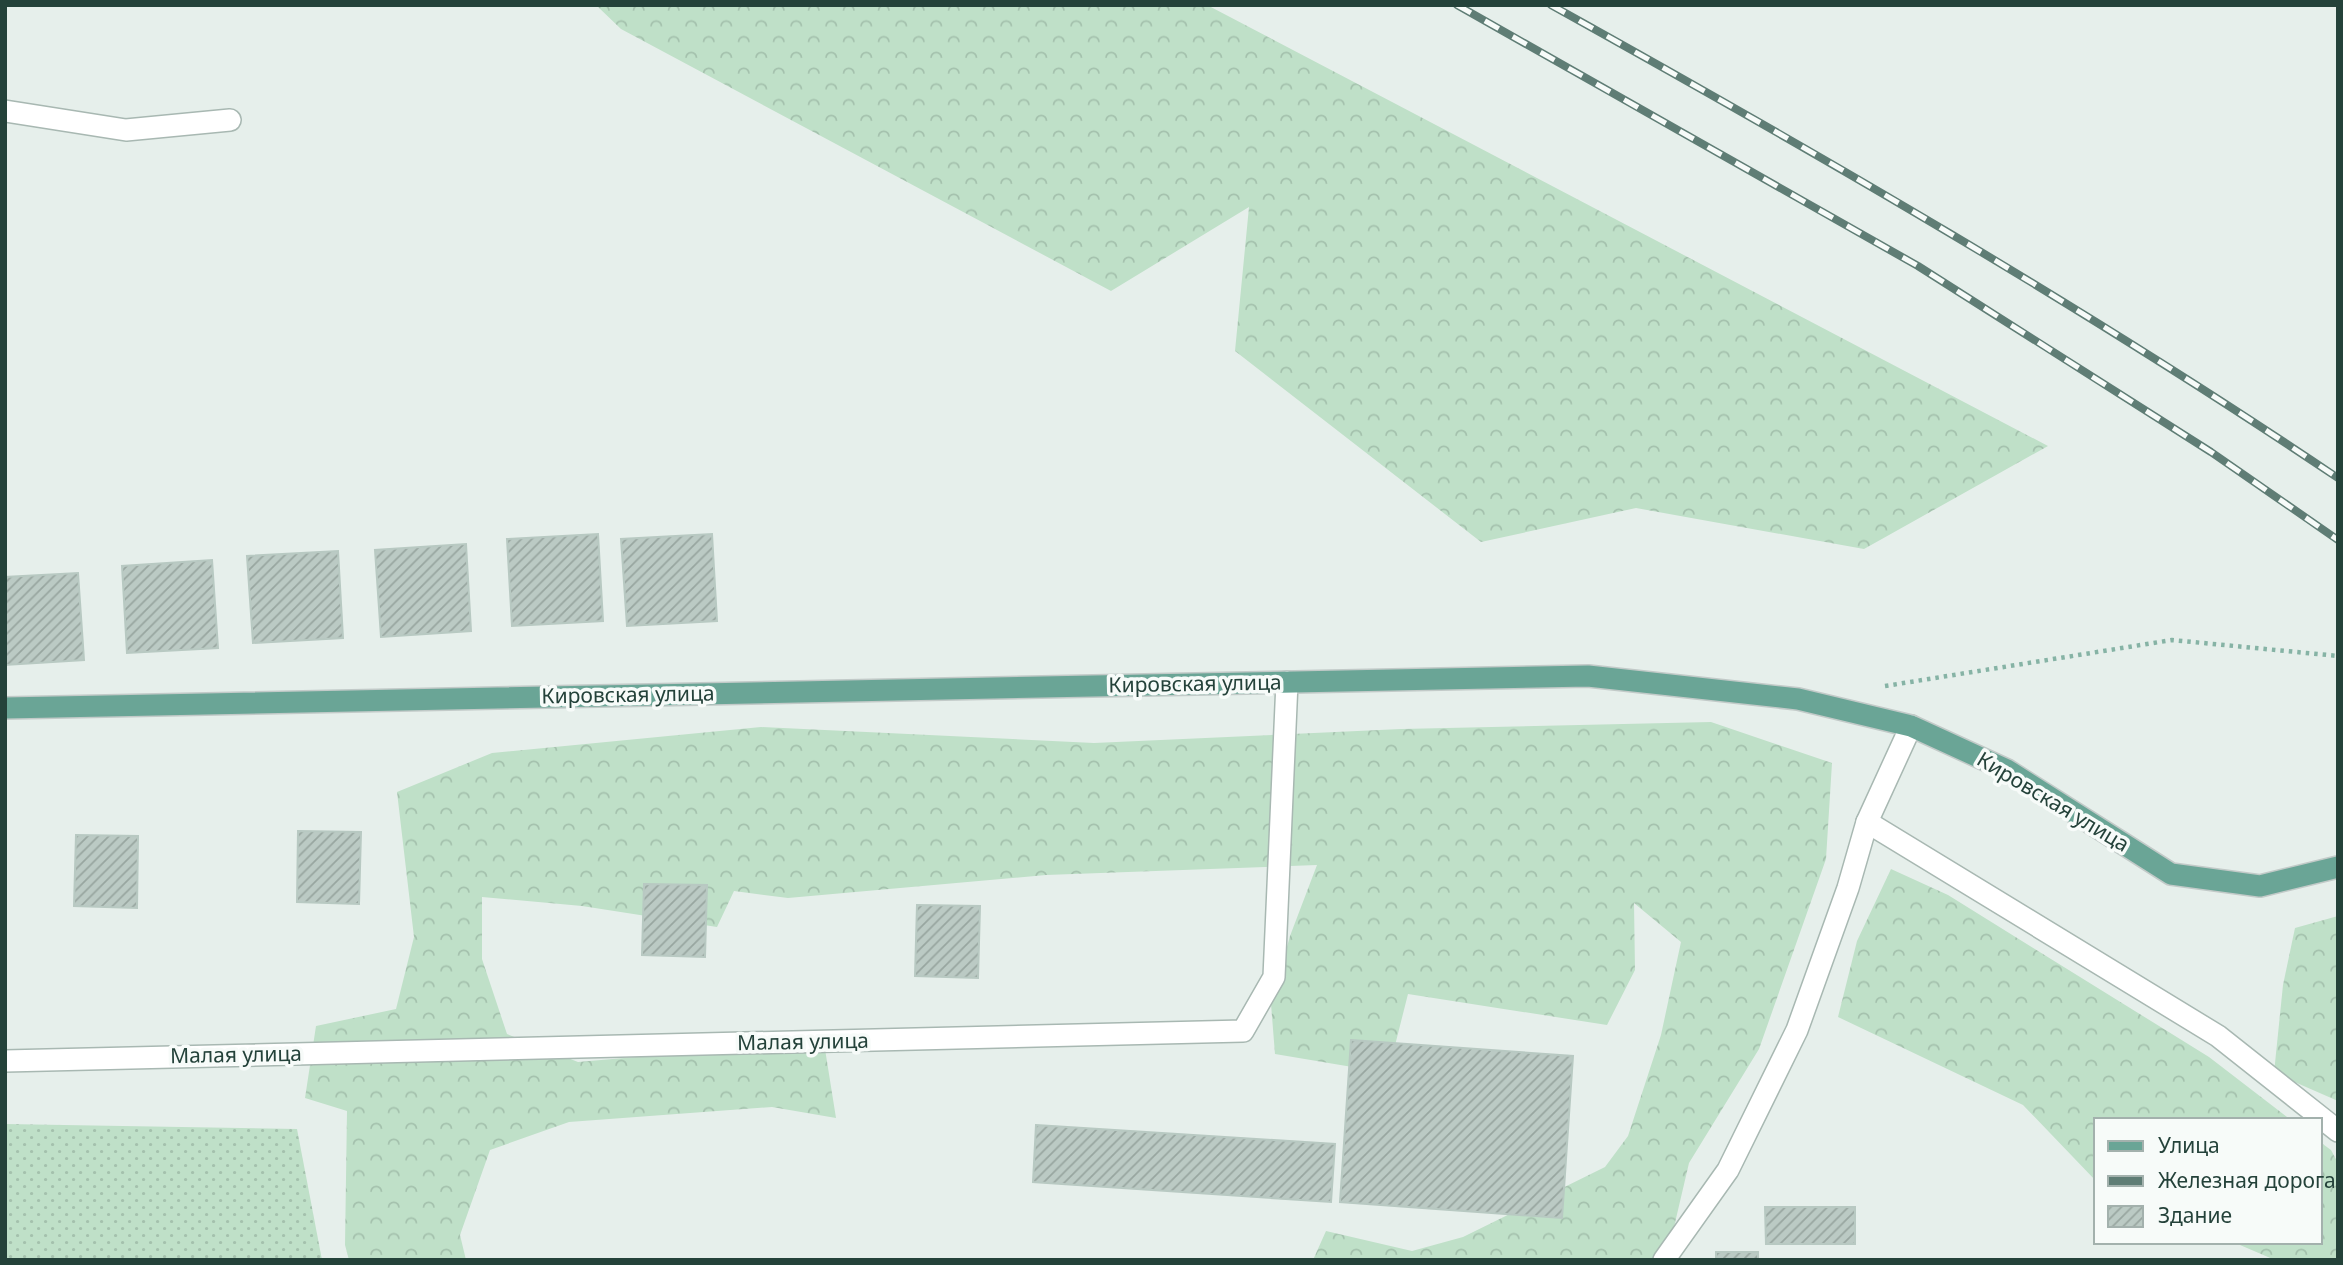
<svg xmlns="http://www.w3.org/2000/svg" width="2343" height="1265" font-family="'Noto Sans',sans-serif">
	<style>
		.grass { fill: url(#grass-dots) }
		.forest { fill: url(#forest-crowns) }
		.building { fill: url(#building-hatch); stroke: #b8c9c2; stroke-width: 2 }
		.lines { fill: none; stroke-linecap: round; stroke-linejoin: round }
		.minor-casing { stroke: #a8b8b2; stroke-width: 24 }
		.major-casing { stroke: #c2cac8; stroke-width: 24 }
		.path { stroke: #86b3a5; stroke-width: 4.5; stroke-dasharray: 3.5 5; stroke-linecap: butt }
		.minor { stroke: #fff; stroke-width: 21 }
		.major { stroke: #6aa596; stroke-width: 21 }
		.rail-casing { stroke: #5f7d75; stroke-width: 8 }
		.rail { stroke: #f7fbf9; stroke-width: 5; stroke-dasharray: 16; stroke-linecap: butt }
		.labels { text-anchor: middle; stroke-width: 7; stroke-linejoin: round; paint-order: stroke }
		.street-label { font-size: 21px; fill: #24423a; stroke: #f7fbf9 }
	</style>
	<defs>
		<pattern id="grass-dots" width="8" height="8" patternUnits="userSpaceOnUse" patternTransform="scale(1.75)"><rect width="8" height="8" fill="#bfe0c8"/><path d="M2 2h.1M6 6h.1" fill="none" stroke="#a4c1ad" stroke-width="1.8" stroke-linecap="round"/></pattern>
		<pattern id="forest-crowns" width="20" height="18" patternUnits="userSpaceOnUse" patternTransform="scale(1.75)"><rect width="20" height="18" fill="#bfe0c8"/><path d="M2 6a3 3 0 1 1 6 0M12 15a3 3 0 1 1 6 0" fill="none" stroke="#a4c1ad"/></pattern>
		<pattern id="building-hatch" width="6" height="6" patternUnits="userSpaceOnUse" patternTransform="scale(1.75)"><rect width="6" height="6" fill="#bbcac4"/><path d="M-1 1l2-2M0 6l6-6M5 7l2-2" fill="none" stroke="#98a6a0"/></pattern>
	</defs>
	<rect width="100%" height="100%" fill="#e6efeb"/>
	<path class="grass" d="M 5,1124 L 297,1129 L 322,1260 L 5,1260 Z"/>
	<g class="forest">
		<path d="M 596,5 L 1207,5 L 2048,446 L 1864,549 L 1636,508 L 1481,542 L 1235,351 L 1249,207 L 1111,291 L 621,29 Z"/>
		<path d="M 1711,722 L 1832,763 L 1826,859 L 1759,1049 L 1689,1163 L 1667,1257 L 1663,1260 L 1313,1260 L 1326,1231 L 1412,1251 L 1463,1237 L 1605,1167 L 1628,1136 L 1661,1035 L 1681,942 L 1634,903 L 1635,970 L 1607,1025 L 1408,994 L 1388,1073 L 1275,1054 L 1271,1004 L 1290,936 L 1317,865 L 1046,875 L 788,898 L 734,891 L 717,927 L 582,906 L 482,897 L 482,959 L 507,1034 L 578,1062 L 682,1053 L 825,1049 L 836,1118 L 772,1107 L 569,1122 L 490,1150 L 460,1235 L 466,1260 L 349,1260 L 345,1245 L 347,1111 L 305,1098 L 316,1026 L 396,1009 L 414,937 L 397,792 L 492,753 L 761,727 L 1094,743 L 1401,729 Z"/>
		<path d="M 1891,869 L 1948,895 L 2209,1057 L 2291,1120 L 2096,1120 L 2096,1181 L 2023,1105 L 1838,1017 L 1857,941 Z"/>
		<path d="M 2338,916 L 2338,1101 L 2274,1073 L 2283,985 L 2295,928 Z"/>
		<path d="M 2320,1142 L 2331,1150 L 2338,1163 L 2338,1260 L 2275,1260 L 2233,1242 L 2320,1242 Z"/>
	</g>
	<g class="building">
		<path d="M 598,534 L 603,621 L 512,626 L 507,539 Z"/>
		<path d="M 712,534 L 717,621 L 627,626 L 621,539 Z"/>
		<path d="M 466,544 L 471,631 L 381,637 L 375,550 Z"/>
		<path d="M 338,551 L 343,638 L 253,643 L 247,556 Z"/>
		<path d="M 212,560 L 218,648 L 127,653 L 122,566 Z"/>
		<path d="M 78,573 L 84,660 L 5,665 L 5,577 Z"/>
		<path d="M 298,831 L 361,832 L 359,904 L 297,902 Z"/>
		<path d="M 76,835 L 138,836 L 137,908 L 74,906 Z"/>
		<path d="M 644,884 L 707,885 L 705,957 L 642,955 Z"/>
		<path d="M 917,905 L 980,906 L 978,978 L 915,976 Z"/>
		<path d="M 1351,1040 L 1573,1056 L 1562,1218 L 1340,1202 Z"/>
		<path d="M 1036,1125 L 1335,1144 L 1331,1202 L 1033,1182 Z"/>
		<path d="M 1765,1207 L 1855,1207 L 1855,1244 L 1766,1244 Z"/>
		<rect x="1716" y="1252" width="42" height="8"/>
	</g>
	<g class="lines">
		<g class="minor-casing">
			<g id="minor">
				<path d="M 5,111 L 126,130 L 230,120"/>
				<path d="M 1867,822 L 2218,1036 L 2338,1131"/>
				<path d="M 5,1061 L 1243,1031 L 1274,977 L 1287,682"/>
				<path d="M 1664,1260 L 1728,1170 L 1797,1030 L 1848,888 L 1867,822 L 1911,726"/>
			</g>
		</g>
		<g class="major-casing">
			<path id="major" d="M 5,708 L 1588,676 L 1798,699 L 1911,726 L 2007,770 L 2171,874 L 2260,886 L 2338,867"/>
		</g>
		<path class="path" d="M 1885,686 L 2172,640 L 2338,656"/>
		<use href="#minor" class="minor"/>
		<use href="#major" class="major"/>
		<g class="rail-casing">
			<g id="rail">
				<path d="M 1457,5 L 1918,266 L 2211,452 L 2338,540"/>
				<path d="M 1551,5 C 1819,154 2084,307 2338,478"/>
			</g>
		</g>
		<use href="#rail" class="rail"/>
	</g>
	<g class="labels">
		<g class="street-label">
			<text transform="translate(1195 684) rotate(-1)" y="7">Кировская улица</text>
			<text transform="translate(628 695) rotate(-1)" y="7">Кировская улица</text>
			<text transform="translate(2053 802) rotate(31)" y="7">Кировская улица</text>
			<text transform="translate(803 1042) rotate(-1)" y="7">Малая улица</text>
			<text transform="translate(236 1055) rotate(-1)" y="7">Малая улица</text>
		</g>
	</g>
	<rect width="2343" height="1265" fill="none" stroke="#24423a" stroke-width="14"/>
	<rect x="2094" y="1118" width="228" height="126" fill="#f7fbf9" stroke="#a3b1ad" stroke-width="2"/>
	<rect x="2108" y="1141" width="35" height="10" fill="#6aa596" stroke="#a3b1ad" stroke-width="2"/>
	<text x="2158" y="1153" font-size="21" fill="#24423a">Улица</text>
	<rect x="2108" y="1176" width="35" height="10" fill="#5f7d75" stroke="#a3b1ad" stroke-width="2"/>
	<text x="2158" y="1188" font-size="21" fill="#24423a">Железная дорога</text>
	<rect x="2108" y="1206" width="35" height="21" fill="url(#building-hatch)" stroke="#a3b1ad" stroke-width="2"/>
	<text x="2158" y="1223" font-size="21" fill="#24423a">Здание</text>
</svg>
